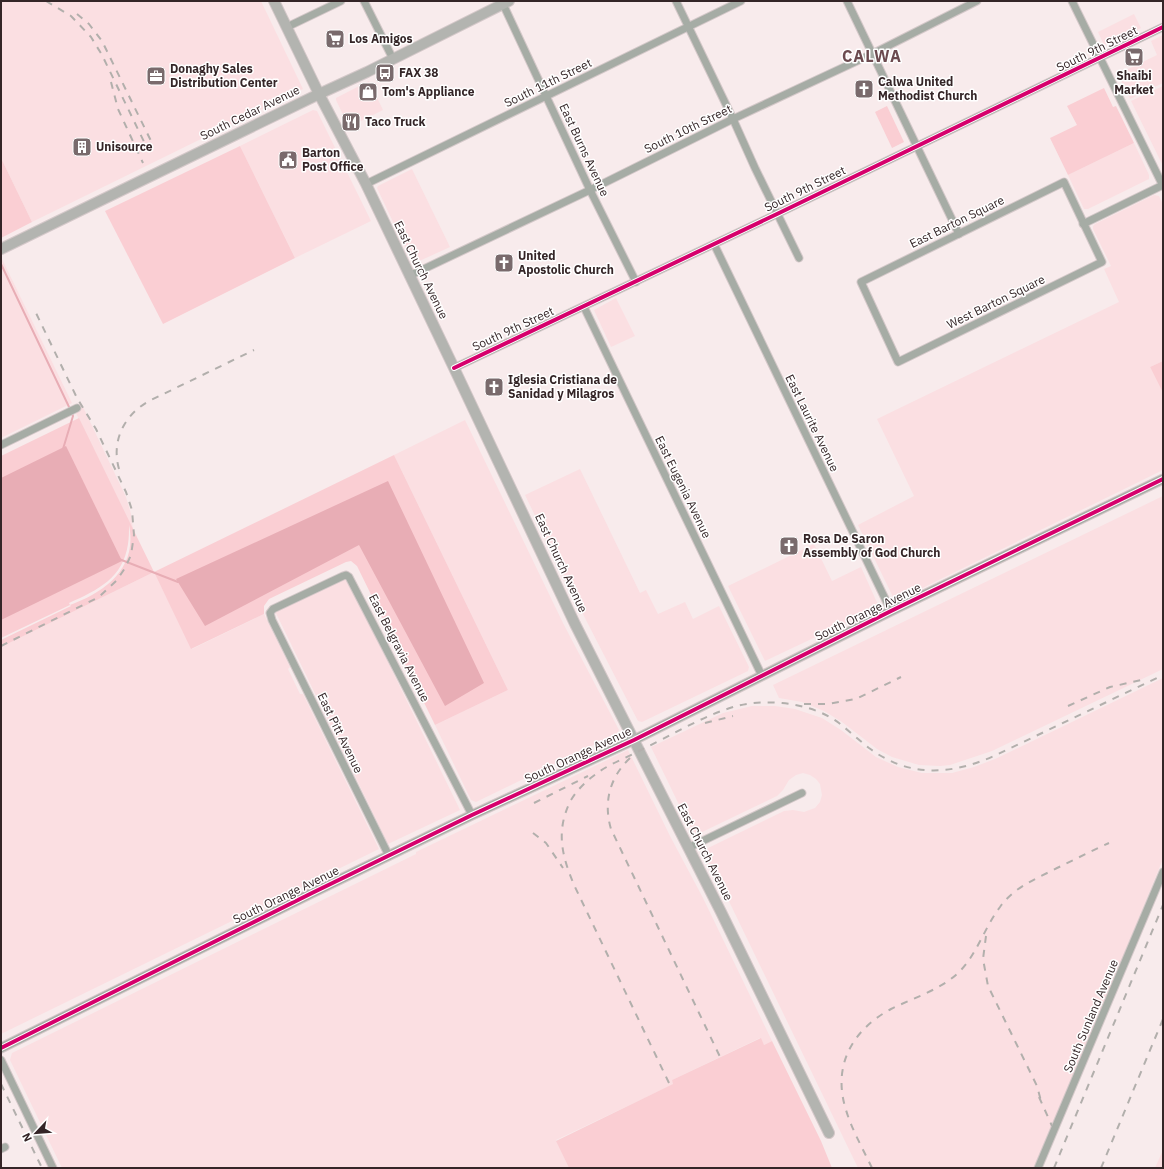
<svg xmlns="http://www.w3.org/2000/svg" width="1164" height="1169" font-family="'IBM Plex Sans',sans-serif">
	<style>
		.built { fill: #fbdfe2 }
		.green { fill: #faced3; fill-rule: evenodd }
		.water { fill: #e8adb5 }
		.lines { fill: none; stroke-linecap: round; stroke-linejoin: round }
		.stream { stroke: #e8adb5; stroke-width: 2 }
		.minor-casing { stroke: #d4c8c9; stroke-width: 9 }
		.tertiary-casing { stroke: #d4c8c9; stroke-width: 11 }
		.secondary-casing { stroke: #d4c8c9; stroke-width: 12 }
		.minor { stroke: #a6aca5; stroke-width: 7 }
		.tertiary { stroke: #a6aca5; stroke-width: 9 }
		.secondary { stroke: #b3b4b0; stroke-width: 10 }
		.rail { stroke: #b2afac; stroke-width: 2; stroke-dasharray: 7 7; stroke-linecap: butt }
		.cycleway-casing { stroke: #fff; stroke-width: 6 }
		.cycleway { stroke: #d6006c; stroke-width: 4 }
		.labels { text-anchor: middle; stroke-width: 3; stroke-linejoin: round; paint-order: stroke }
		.poi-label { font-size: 12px; font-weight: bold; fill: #342527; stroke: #fff; text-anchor: start }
		.street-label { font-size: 12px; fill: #342527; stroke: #fff }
		.district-label { font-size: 16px; font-weight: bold; letter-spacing: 1px; fill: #6c4a4f; stroke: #fff }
	</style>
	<rect width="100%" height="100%" fill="#f8ebec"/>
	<g class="built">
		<path d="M 1,1 L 261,1 L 303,89 L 32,222 L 1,158 Z"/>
		<path d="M 1134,14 L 1141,28 L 1104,45 L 1098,32 Z"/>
		<path d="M 1163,35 L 1163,83 L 1130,99 L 1118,74 L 1157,55 L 1151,41 Z"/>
		<path d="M 369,81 L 383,110 L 349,127 L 336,100 L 336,98 Z"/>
		<path d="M 1163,86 L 1163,166 L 1131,101 Z"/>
		<path d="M 313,110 L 317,111 L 371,221 L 295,258 L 240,146 Z"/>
		<path d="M 1134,143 L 1149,175 L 1149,179 L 1088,209 L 1084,209 L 1068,175 Z"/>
		<path d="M 412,169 L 450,247 L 415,263 L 412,262 L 377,188 L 378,186 Z"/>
		<path d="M 1154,195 L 1159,196 L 1163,204 L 1163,361 L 1150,367 L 1163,393 L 1163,470 L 898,600 L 894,599 L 858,525 L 914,496 L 877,419 L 1119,302 L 1104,269 L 1111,266 L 1093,229 L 1093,226 L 1095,224 Z"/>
		<path d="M 2,259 L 72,403 L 1,438 L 1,260 Z"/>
		<path d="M 616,298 L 635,336 L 611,347 L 594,310 Z"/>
		<path d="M 83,407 L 126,497 L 131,514 L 133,530 L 75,411 Z"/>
		<path d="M 465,420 L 563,623 L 619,730 L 616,734 L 476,802 L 471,800 L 435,725 L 508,690 L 394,455 Z"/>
		<path d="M 580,469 L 640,593 L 646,590 L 658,614 L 685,602 L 693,619 L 719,606 L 749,667 L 748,671 L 642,722 L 638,721 L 586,620 L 525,495 Z"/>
		<path d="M 1163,496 L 1163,669 L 992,751 L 950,765 L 940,766 L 919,765 L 892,757 L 877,749 L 842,722 L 824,711 L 802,702 L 779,698 L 773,685 Z"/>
		<path d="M 814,544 L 832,581 L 861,567 L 879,607 L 765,661 L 728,586 Z"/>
		<path d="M 154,572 L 192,649 L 264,614 L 290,667 L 288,669 L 300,694 L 303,694 L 379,849 L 1,1034 L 1,647 Z"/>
		<path d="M 345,574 L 460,810 L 388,844 L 274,609 Z"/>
		<path d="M 1163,678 L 1163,859 L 1036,1168 L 858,1168 L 724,891 L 704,855 L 706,849 L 784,811 L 793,810 L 804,812 L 815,808 L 820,802 L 822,795 L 820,784 L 816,779 L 810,775 L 803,773 L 796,775 L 789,780 L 783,790 L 777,796 L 698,834 L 695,834 L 686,819 L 651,747 L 723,713 L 752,706 L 775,706 L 795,709 L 822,718 L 841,730 L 876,757 L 898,767 L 922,773 L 952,773 L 974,767 L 995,759 Z"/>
		<path d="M 628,750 L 670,836 L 703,898 L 772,1041 L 764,1045 L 760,1038 L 672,1080 L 674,1084 L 556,1140 L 569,1168 L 62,1168 L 10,1060 L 12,1053 L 416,854 L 416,852 Z"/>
		<path d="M 1163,1150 L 1163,1168 L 1155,1168 Z"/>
	</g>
	<g class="green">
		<path d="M 1104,88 L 1113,107 L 1116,106 L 1134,143 L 1068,175 L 1050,138 L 1077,125 L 1067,106 Z"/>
		<path d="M 887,106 L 904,142 L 892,148 L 875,112 Z"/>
		<path d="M 240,146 L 295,258 L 163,324 L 105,211 Z"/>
		<path d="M 1,158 L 32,222 L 1,238 Z"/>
		<path d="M 1163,361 L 1163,393 L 1150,367 Z"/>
		<path d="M 79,418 L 154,572 L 394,455 L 508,690 L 435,725 L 357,566 L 351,561 L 346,562 L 269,599 L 264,606 L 264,614 L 191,649 L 154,572 L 1,647 L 1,640 L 71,606 L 70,605 L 1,638 L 1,456 ZM 129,525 C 138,568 105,592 70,605 L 69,603 C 98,590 123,578 128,544 C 129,537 129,531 129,525 Z"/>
		<path d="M 761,1038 L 764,1045 L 772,1041 L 821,1141 L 832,1168 L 569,1168 L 556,1141 L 673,1084 L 672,1080 Z"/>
	</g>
	<g class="water">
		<path d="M 66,446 L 122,561 L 1,620 L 1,478 Z"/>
		<path d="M 388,481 L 484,683 L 445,706 L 359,545 L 205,626 L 176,579 Z"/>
	</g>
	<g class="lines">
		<g class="stream">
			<path d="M 1,264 L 70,409"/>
			<path d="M 63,449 L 73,416 L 72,413"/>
			<path d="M 119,559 L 178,582"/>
		</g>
		<g class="minor-casing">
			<g id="minor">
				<path d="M 364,1 L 393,59"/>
				<path d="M 676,1 L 733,119 L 755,168 L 799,258"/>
				<path d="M 847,1 L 959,234"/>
				<path d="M 1072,1 L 1163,186"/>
				<path d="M 503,4 L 590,190 L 636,282"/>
				<path d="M 287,27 L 341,1"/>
				<path d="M 1064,182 L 1102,262 L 898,362 L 861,282 Z"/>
				<path d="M 366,184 L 741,1"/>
				<path d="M 1083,224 L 1163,185"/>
				<path d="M 714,244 L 891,611"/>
				<path d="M 409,276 L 590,190 L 733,119 L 872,54 L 977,1"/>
				<path d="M 584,307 L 762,676"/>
				<path d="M 454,368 L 777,214 L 1163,27"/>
				<path d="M 1,445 L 77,408"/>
				<path d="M 688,848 L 802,793"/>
				<path d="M 389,856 L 272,620 L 270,613 L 273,609 L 343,576 L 346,575 L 349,577 L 472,815"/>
				<path d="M 1,1060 L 53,1168"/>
				<path d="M 1,1149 L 5,1147"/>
				<path d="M 1038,1168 L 1163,872"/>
			</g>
		</g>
		<g class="tertiary-casing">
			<path id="tertiary" d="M 1,1048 L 312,893 L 472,815 L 634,740 L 891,611 L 1163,479"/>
		</g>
		<g class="secondary-casing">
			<g id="secondary">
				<path d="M 274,1 L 319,94 L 366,184 L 454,368 L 575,624 L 721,912 L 829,1133"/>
				<path d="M 1,249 L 319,94 L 367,72 L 509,1"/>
			</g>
		</g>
		<use href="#minor" class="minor"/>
		<use href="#tertiary" class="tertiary"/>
		<use href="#secondary" class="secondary"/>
		<g class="rail">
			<path d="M 46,1 L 71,16 L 91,37 L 102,55 L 148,150"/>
			<path d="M 77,14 L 89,24 L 102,41 L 153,145"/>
			<path d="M 111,82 L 118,109 L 143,163"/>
			<path d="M 119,469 C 111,441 124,415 149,401 L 254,350"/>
			<path d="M 1,646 L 99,597 L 117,580 L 125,568 L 131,555 L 134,535 L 132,510 L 126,492 L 96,429 L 77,398 L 36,313"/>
			<path d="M 804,704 L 827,704 L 856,699 L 901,677"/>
			<path d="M 1068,706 L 1110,687 L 1146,679"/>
			<path d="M 705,723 L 733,716"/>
			<path d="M 630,758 C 610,777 603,802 611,829 L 722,1061"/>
			<path d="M 534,803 L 588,776"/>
			<path d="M 533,833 L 546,843 L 563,868"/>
			<path d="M 986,936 L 983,959 L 988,986 L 1037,1086 L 1041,1101"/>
			<path d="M 669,1083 L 575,887 C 562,857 555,831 571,800 C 577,790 586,781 596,774 C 609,764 626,758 641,750 C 670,736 706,714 737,706 C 752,702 767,702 782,703 C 802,705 823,711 839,723 C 849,731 859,740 869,748 C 909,778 951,775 994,756 L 1163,675"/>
			<path d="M 1,1084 L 42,1168"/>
			<path d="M 1039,1097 L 1052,1126"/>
			<path d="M 872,1168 C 863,1149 852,1130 846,1110 C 832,1066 852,1030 891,1009 C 913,998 940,990 958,973 C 977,955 984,928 1000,907 C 1014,887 1036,879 1057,868 C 1074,860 1091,851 1109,843"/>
			<path d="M 1054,1168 L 1163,905"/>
			<path d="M 1101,1168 L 1163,1019"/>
		</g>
		<g class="cycleway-casing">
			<g id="cycleway">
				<path d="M 454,368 L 777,214 L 1163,27"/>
				<path d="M 1,1048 L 312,893 L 472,815 L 634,740 L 891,611 L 1163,479"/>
			</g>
		</g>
		<use href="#cycleway" class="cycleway"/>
	</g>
	<defs>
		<g id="supermarket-square" transform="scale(1)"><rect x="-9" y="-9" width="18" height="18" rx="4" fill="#796a6c" stroke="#fff"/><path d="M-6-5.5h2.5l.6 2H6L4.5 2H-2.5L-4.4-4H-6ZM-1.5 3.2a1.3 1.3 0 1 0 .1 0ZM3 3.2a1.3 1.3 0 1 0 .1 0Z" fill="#fff"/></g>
		<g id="bus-square" transform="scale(1)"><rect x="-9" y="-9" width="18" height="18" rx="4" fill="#796a6c" stroke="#fff"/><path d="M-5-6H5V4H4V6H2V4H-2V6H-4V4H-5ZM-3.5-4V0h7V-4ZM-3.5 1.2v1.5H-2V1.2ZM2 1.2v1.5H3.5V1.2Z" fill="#fff"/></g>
		<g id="office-square" transform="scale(1)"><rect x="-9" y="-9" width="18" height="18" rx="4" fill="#796a6c" stroke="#fff"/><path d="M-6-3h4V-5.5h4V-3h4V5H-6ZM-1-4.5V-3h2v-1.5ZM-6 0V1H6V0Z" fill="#fff"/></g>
		<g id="church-square" transform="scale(1)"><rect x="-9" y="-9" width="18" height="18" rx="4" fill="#796a6c" stroke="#fff"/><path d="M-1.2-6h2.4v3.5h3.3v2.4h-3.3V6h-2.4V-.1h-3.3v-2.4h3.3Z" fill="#fff"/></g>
		<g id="shop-square" transform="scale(1)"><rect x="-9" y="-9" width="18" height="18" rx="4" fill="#796a6c" stroke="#fff"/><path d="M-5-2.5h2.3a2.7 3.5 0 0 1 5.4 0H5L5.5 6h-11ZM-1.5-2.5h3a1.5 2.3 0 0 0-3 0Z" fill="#fff"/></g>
		<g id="restaurant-square" transform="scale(1)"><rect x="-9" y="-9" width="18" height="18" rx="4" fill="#796a6c" stroke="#fff"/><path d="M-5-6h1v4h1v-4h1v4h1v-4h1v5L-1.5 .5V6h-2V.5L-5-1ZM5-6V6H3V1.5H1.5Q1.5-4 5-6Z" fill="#fff"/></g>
		<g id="building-square" transform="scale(1)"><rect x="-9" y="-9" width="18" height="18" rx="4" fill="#796a6c" stroke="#fff"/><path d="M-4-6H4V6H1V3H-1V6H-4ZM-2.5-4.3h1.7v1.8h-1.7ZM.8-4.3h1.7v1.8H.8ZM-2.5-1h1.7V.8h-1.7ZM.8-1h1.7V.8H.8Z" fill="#fff"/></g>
		<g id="civic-square" transform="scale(1)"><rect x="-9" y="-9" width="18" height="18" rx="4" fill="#796a6c" stroke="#fff"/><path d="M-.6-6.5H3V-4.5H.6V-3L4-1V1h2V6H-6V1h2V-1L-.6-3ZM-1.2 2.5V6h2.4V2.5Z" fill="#fff"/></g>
	</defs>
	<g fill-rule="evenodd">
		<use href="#supermarket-square" x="335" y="39"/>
		<use href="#supermarket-square" x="1134" y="57"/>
		<use href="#bus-square" x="385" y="73"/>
		<use href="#office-square" x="156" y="76"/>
		<use href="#church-square" x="864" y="89"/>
		<use href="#shop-square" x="368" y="92"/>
		<use href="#restaurant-square" x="351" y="122"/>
		<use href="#building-square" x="82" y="147"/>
		<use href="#civic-square" x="288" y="160"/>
		<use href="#church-square" x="504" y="263"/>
		<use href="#church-square" x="494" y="387"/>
		<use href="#church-square" x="789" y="546"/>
	</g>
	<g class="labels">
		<g class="poi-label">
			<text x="349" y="43">Los Amigos</text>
			<text x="170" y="73">Donaghy Sales<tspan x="170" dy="14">Distribution Center</tspan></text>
			<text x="399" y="77">FAX 38</text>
			<text x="1134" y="80" text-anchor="middle">Shaibi<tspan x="1134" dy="14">Market</tspan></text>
			<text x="878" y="86">Calwa United<tspan x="878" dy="14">Methodist Church</tspan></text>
			<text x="382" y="96">Tom's Appliance</text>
			<text x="365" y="126">Taco Truck</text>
			<text x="96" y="151">Unisource</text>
			<text x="302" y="157">Barton<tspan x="302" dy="14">Post Office</tspan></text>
			<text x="518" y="260">United<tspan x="518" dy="14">Apostolic Church</tspan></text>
			<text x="508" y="384">Iglesia Cristiana de<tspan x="508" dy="14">Sanidad y Milagros</tspan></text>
			<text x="803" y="543">Rosa De Saron<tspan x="803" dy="14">Assembly of God Church</tspan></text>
		</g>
		<g class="street-label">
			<text transform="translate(1097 49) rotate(-26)" y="4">South 9th Street</text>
			<text transform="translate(548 83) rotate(-26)" y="4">South 11th Street</text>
			<text transform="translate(250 113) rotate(-26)" y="4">South Cedar Avenue</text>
			<text transform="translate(688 129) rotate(-26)" y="4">South 10th Street</text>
			<text transform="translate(584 150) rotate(65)" y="4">East Burns Avenue</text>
			<text transform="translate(805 189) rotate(-26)" y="4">South 9th Street</text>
			<text transform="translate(957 222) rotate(-26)" y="4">East Barton Square</text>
			<text transform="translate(421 270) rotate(64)" y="4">East Church Avenue</text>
			<text transform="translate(996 302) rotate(-26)" y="4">West Barton Square</text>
			<text transform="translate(513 329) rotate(-25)" y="4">South 9th Street</text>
			<text transform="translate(812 423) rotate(64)" y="4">East Laurite Avenue</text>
			<text transform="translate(683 487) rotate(64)" y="4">East Eugenia Avenue</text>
			<text transform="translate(561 563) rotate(65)" y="4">East Church Avenue</text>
			<text transform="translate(868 612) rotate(-26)" y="4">South Orange Avenue</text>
			<text transform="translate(399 648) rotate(63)" y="4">East Belgravia Avenue</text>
			<text transform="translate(340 733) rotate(64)" y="4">East Pitt Avenue</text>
			<text transform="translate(578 755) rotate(-25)" y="4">South Orange Avenue</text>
			<text transform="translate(705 852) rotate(63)" y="4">East Church Avenue</text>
			<text transform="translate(286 895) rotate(-26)" y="4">South Orange Avenue</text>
			<text transform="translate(1091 1016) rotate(-67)" y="4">South Sunland Avenue</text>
		</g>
		<g class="district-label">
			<text x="872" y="62">CALWA</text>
		</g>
	</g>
	<rect width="1164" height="1169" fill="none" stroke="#342527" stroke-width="4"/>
	<g transform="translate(36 1133) rotate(244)" stroke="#ffffff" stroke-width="3" paint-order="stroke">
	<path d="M0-3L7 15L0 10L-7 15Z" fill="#342527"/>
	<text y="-6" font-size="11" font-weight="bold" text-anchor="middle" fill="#342527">N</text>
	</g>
</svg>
